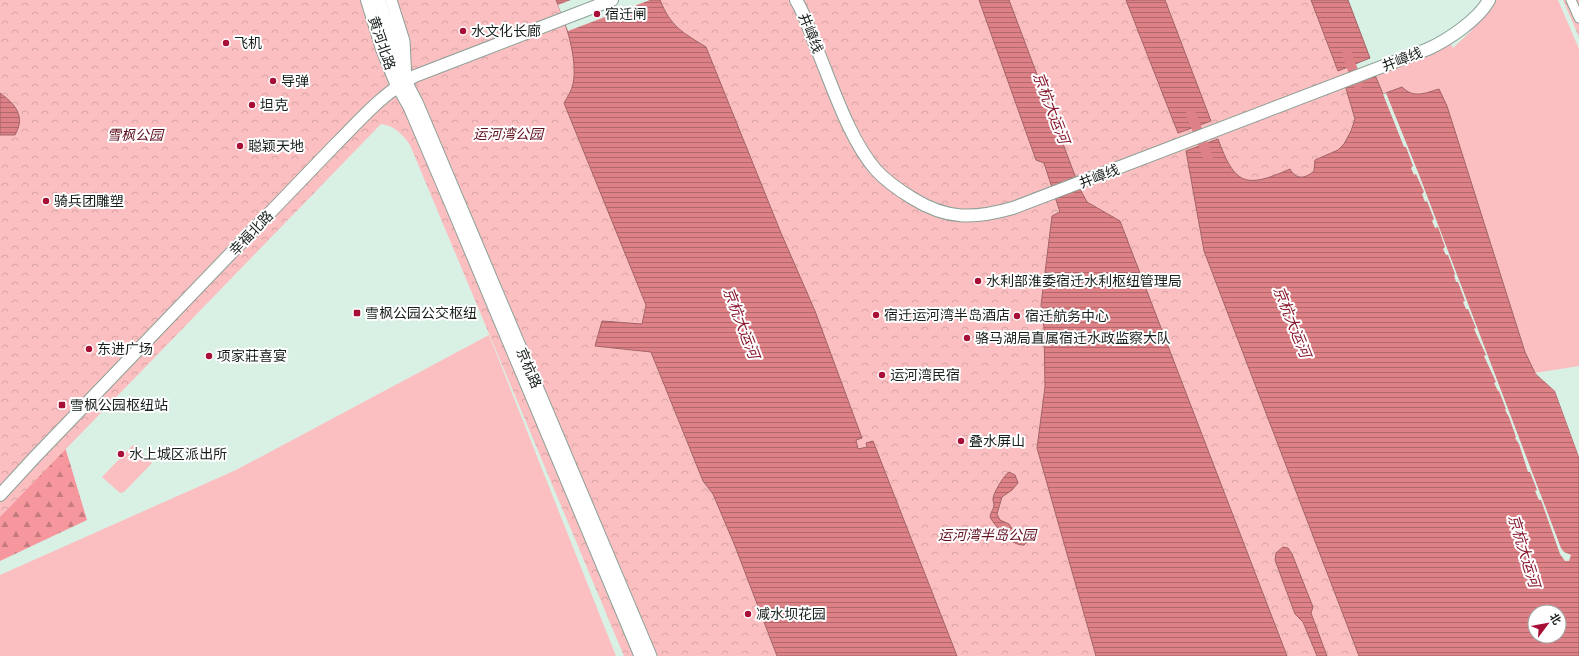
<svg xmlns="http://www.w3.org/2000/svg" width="1579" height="656" font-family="'Libre Baskerville','Noto Sans SC',serif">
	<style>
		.green { fill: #fcbfc1 }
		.forest { fill: url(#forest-firs) }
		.park { fill: url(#park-crowns) }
		.water { fill: url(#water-rules); stroke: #a26467; fill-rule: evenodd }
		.pier { fill: #d9f0e5 }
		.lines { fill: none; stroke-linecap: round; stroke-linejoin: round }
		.canal { stroke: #dd8187; stroke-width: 10 }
		.minor-casing { stroke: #8ba096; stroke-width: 11 }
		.tertiary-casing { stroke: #8ba096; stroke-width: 13 }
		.secondary-casing { stroke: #8ba096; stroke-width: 14 }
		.minor { stroke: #fff; stroke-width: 9 }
		.tertiary { stroke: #fff; stroke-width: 11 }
		.secondary { stroke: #fff; stroke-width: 12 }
		.poi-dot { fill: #a80f36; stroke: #fff; stroke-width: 1.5 }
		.labels { text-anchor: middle; stroke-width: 4; stroke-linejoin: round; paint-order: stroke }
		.poi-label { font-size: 14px; fill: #18201c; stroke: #fff; text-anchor: start }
		.street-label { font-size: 14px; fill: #18201c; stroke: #fff }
		.park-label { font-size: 14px; font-style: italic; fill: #620f1f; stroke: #fff }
		.water-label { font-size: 15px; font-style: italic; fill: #891b30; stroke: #fff }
	</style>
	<defs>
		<pattern id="forest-firs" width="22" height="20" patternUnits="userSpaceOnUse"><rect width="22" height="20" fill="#f6979d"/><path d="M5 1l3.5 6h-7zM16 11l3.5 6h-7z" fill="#c67b7f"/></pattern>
		<pattern id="park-crowns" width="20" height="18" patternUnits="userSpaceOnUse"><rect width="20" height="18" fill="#fcbfc1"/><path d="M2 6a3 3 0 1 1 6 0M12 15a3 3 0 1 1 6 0" fill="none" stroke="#d7a4a5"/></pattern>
		<pattern id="water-rules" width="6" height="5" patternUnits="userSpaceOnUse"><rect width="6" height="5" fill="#dd8187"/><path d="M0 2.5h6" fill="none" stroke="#b2696e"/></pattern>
	</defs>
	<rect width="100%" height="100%" fill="#d9f0e5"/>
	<g class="green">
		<path d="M 1493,0 L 1558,0 L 1579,49 L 1579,366 L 1535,373 L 1525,352 L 1447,106 L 1439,89 C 1424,94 1414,99 1402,87 L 1383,94 L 1375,75 L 1451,44 L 1453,48 L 1471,31 Z"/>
		<path d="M 489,335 L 616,656 L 0,656 L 0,575 L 236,470 Z"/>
		<path d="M 133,445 L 152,463 L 124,492 L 120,493 L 102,477 Z"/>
	</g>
	<path class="forest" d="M 65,447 L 87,520 L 0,561 L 0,515 Z"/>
	<g class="park">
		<path d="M 0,0 L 1324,0 L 1553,612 L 1535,612 L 1535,636 L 1559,636 L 1570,656 L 624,656 L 410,145 C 402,134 395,126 381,124 L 0,517 Z"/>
		<path d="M 1563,0 L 1579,0 L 1579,38 L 1579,37 Z"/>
	</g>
	<g class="water">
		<path d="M 556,0 L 660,0 C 671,27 682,32 706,47 L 781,233 L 815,311 L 862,438 L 856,440 L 858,449 L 867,447 L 866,443 L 873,441 L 957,656 L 777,656 L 735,546 L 713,494 L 703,481 L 651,352 L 595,346 L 602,321 L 642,324 L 646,305 L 564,103 C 567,98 572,90 573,84 C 578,59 566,23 556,0 Z"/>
		<path d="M 979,0 L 1009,0 L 1080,189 L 1087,202 L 1120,221 L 1287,656 L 1096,656 L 1037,448 L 1045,387 L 1044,328 L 1041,305 L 1052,216 L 1060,212 L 1044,163 L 1036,160 Z"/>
		<path d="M 1126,0 L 1165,0 L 1211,121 L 1178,133 Z"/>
		<path d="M 1311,0 L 1348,0 L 1370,58 L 1338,71 Z"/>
		<path d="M 1375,75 L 1383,94 L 1402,87 C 1414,99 1425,93 1439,89 L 1447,106 L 1525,352 L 1535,373 L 1555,391 L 1579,457 L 1579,656 L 1359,656 L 1204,251 L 1186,151 L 1218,139 C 1235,185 1245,189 1290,169 C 1296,180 1305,179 1314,171 L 1315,160 L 1338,150 L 1344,144 L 1351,131 L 1355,119 L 1345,85 ZM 1535,612 L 1559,612 L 1559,636 L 1535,636 Z"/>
		<path d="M 0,93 C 15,104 26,116 15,135 L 0,135 Z"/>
		<path d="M 1009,472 L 1015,475 L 1018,483 L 1012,490 L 1002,497 L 997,514 L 1000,520 L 1009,524 L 1014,532 L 1026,538 L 1027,542 L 1024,545 C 1011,546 996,527 990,517 C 990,513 994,509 994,505 C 994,503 993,501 993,499 C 993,493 1005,474 1009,472 Z"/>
		<path d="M 1283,547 L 1288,548 L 1292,554 L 1313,607 L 1311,613 L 1327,656 L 1317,656 L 1303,622 L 1295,614 L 1275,560 L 1276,553 Z"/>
	</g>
	<g class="pier">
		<path d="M 571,0 L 650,0 L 568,31 L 558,5 Z"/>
		<path d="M 1386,93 L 1418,172 L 1561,548 L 1564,552 L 1571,555 L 1569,561 L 1565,561 L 1560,554 L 1541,500 L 1539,500 L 1535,491 L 1537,490 L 1530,472 L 1528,472 L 1519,444 L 1515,438 L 1516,437 L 1509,417 L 1505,410 L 1506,409 L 1499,391 L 1498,391 L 1494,383 L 1496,382 L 1484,356 L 1486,355 L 1474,329 L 1476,328 L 1468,309 L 1466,309 L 1463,302 L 1465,301 L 1458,282 L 1456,282 L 1454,275 L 1455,274 L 1448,255 L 1446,255 L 1443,249 L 1445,247 L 1438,227 L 1435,228 L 1432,221 L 1434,219 L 1427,201 L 1425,202 L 1422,194 L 1424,192 L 1416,174 L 1414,175 L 1411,168 L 1413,166 L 1406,147 L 1404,147 L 1383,94 Z"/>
		<path d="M 1535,373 L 1538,373 L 1557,390 L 1579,451 L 1579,457 L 1555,391 Z"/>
	</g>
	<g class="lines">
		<g class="canal">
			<path d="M 1347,54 L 1358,84"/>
			<path d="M 1191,114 L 1208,157"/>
		</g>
		<g class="minor-casing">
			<path id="minor" d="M 1571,0 L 1579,18"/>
		</g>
		<g class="tertiary-casing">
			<g id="tertiary">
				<path d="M 391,0 L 404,41 L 406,81 L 417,102 L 651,656"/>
				<path d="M 397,86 L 409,107 L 450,203 L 640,656"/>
			</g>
		</g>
		<g class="secondary-casing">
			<g id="secondary">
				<path d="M 367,0 L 382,49 L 397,86"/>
				<path d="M 379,0 L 406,81"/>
				<path d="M 796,0 C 804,13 809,28 814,42 C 831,81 848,138 876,170 C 886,181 899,190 912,198 C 947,220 974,219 1013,208 L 1428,49 C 1448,40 1479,19 1489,0"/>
				<path d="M 0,495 L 35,457 L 336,144 C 361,119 384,92 415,76 L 612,0"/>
			</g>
		</g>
		<use href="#minor" class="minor"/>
		<use href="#tertiary" class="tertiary"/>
		<use href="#secondary" class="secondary"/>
	</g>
	<g class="poi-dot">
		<circle cx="597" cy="14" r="4"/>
		<circle cx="463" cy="31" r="4"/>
		<circle cx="226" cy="43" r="4"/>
		<circle cx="273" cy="81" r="4"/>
		<circle cx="252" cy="105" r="4"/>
		<circle cx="240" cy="146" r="4"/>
		<circle cx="46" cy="201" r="4"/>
		<circle cx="978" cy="281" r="4"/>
		<rect x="353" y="309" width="8" height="8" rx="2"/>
		<circle cx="876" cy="315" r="4"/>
		<circle cx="1017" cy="316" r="4"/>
		<circle cx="967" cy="338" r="4"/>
		<circle cx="89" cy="349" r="4"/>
		<circle cx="209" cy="356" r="4"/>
		<circle cx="882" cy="375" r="4"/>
		<rect x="58" y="401" width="8" height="8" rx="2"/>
		<circle cx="961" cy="441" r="4"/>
		<circle cx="121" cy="454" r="4"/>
		<circle cx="748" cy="614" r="4"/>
	</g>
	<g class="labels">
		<g class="poi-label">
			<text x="605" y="19">宿迁闸</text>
			<text x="471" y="36">水文化长廊</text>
			<text x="234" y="48">飞机</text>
			<text x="281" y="86">导弹</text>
			<text x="260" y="110">坦克</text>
			<text x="248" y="151">聪颖天地</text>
			<text x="54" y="206">骑兵团雕塑</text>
			<text x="986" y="286">水利部淮委宿迁水利枢纽管理局</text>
			<text x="365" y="318">雪枫公园公交枢纽</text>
			<text x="884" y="320">宿迁运河湾半岛酒店</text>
			<text x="1025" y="321">宿迁航务中心</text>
			<text x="975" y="343">骆马湖局直属宿迁水政监察大队</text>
			<text x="97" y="354">东进广场</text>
			<text x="217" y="361">项家莊喜宴</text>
			<text x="890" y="380">运河湾民宿</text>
			<text x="70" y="410">雪枫公园枢纽站</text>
			<text x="969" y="446">叠水屏山</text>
			<text x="129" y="459">水上城区派出所</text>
			<text x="756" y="619">减水坝花园</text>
		</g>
		<g class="street-label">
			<text transform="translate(811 33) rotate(68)" y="5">井嶂线</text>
			<text transform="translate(382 43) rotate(71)" y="5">黄河北路</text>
			<text transform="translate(1402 59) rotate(-21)" y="5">井嶂线</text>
			<text transform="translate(1099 176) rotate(-21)" y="5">井嶂线</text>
			<text transform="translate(251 233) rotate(-46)" y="5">幸福北路</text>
			<text transform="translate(529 368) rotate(67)" y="5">京杭路</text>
		</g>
		<g class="park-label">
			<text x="508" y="139">运河湾公园</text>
			<text x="135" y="140">雪枫公园</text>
			<text x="987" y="540">运河湾半岛公园</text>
		</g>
		<g class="water-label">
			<text transform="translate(1051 108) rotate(69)" y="5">京杭大运河</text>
			<text transform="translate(1292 322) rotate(68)" y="5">京杭大运河</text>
			<text transform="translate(741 323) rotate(69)" y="5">京杭大运河</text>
			<text transform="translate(1524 551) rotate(73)" y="5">京杭大运河</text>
		</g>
	</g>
	<g transform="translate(1547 624) rotate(58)"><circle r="19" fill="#ffffff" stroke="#a3a6a4"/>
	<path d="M0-3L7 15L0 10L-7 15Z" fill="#a80f36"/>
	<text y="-6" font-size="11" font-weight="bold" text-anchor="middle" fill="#18201c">北</text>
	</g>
</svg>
